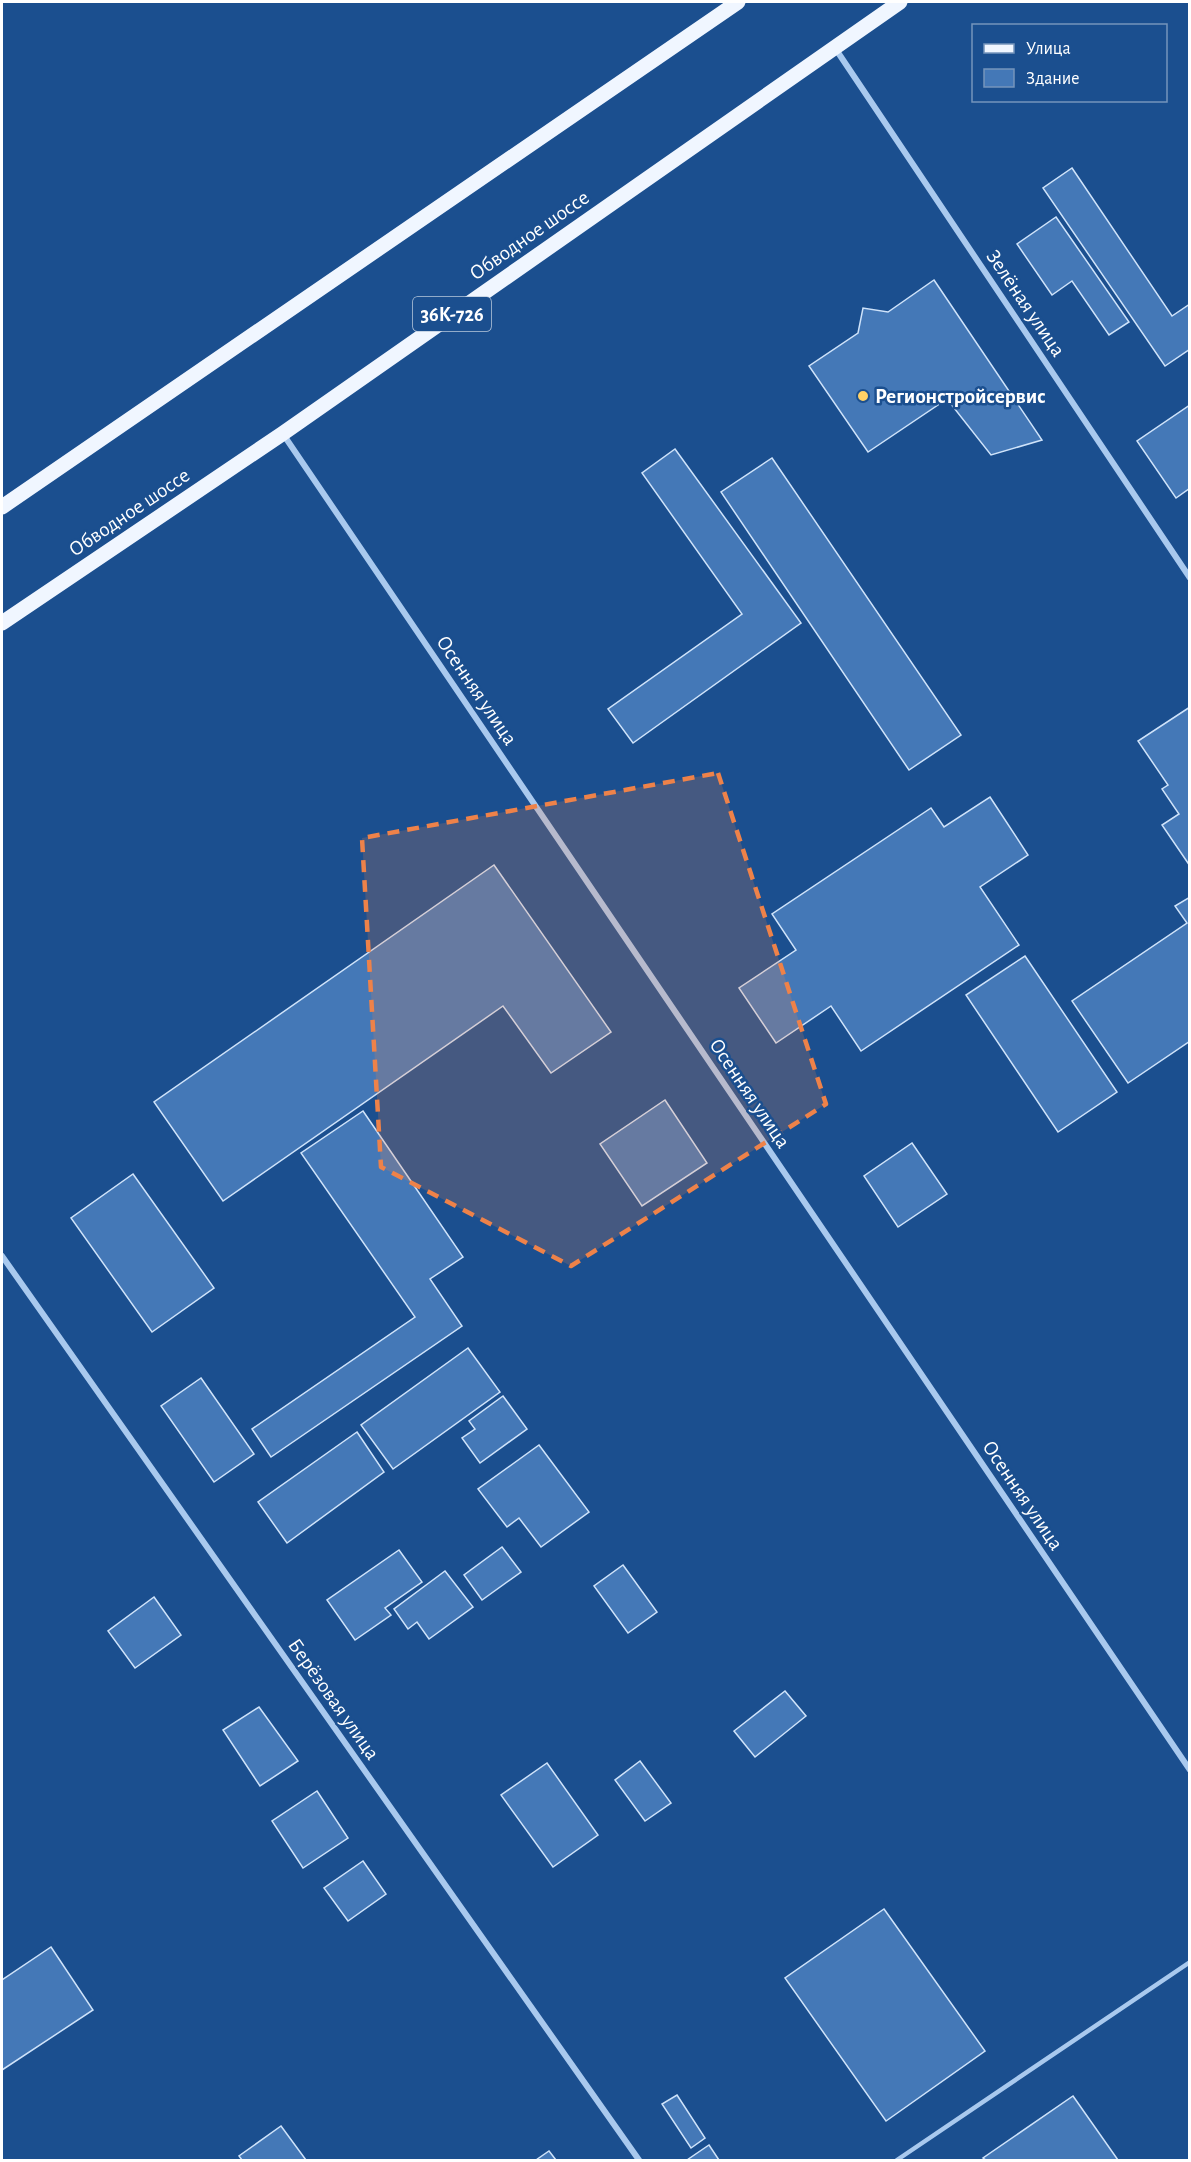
<svg xmlns="http://www.w3.org/2000/svg" width="1191" height="2162" font-family="'Alegreya Sans',sans-serif">
	<style>
		.building { fill: #4478b7; stroke: #cfe3fa; stroke-width: 1.5 }
		.lines { fill: none; stroke-linecap: round; stroke-linejoin: round }
		.service { stroke: #a9c9ee; stroke-width: 4.5 }
		.minor { stroke: #a9c9ee; stroke-width: 6 }
		.primary { stroke: #f0f6ff; stroke-width: 15 }
		.marked { fill: #ee8249; fill-opacity: 0.2; stroke: #ee8249; stroke-width: 4.5; stroke-dasharray: 12 8; stroke-linejoin: round }
		.poi-dot { fill: #ffd166; stroke: #1b4f8f; stroke-width: 2 }
		.labels { text-anchor: middle; stroke-width: 5; stroke-linejoin: round; paint-order: stroke }
		.shield { fill: #1b4f8f; stroke: #bbcadd; stroke-width: 1.5 }
		.shield-label { font-size: 20px; font-weight: bold; fill: #fff }
		.street-label { font-size: 21px; fill: #fff; stroke: #1b4f8f }
		.poi-label { font-size: 21px; font-weight: bold; fill: #fff; stroke: #1b4f8f; text-anchor: start }
	</style>
	<rect width="100%" height="100%" fill="#1b4f8f"/>
	<g class="building">
		<path d="M 1072,168 L 1172,316 L 1190,304 L 1190,349 L 1165,366 L 1043,188 Z"/>
		<path d="M 1056,217 L 1129,322 L 1109,335 L 1072,281 L 1052,295 L 1017,244 Z"/>
		<path d="M 934,280 L 1042,440 L 991,455 L 947,399 L 868,452 L 809,366 L 858,333 L 863,308 L 888,312 Z"/>
		<path d="M 1190,405 L 1190,488 L 1176,498 L 1137,441 Z"/>
		<path d="M 675,449 L 801,623 L 633,743 L 608,709 L 742,614 L 642,473 Z"/>
		<path d="M 772,458 L 961,735 L 909,770 L 721,492 Z"/>
		<path d="M 1190,707 L 1190,866 L 1162,825 L 1179,814 L 1162,789 L 1168,785 L 1138,741 Z"/>
		<path d="M 990,797 L 1028,855 L 980,887 L 1019,945 L 861,1051 L 831,1006 L 776,1043 L 739,988 L 796,950 L 772,914 L 931,808 L 944,827 Z"/>
		<path d="M 494,865 L 611,1032 L 551,1073 L 503,1006 L 223,1201 L 154,1102 Z"/>
		<path d="M 1190,897 L 1190,1041 L 1128,1083 L 1072,1001 L 1187,923 L 1175,906 Z"/>
		<path d="M 1025,956 L 1117,1092 L 1058,1132 L 966,995 Z"/>
		<path d="M 665,1100 L 707,1163 L 642,1206 L 600,1144 Z"/>
		<path d="M 363,1111 L 463,1257 L 430,1279 L 462,1326 L 271,1457 L 252,1429 L 415,1317 L 301,1153 Z"/>
		<path d="M 912,1143 L 947,1194 L 898,1227 L 864,1176 Z"/>
		<path d="M 133,1174 L 214,1288 L 152,1332 L 71,1218 Z"/>
		<path d="M 468,1348 L 500,1392 L 393,1469 L 361,1425 Z"/>
		<path d="M 201,1378 L 254,1454 L 214,1482 L 161,1406 Z"/>
		<path d="M 503,1396 L 527,1429 L 480,1463 L 462,1438 L 475,1429 L 469,1421 Z"/>
		<path d="M 357,1432 L 384,1472 L 287,1543 L 258,1502 Z"/>
		<path d="M 539,1445 L 589,1512 L 541,1547 L 519,1518 L 507,1527 L 478,1489 Z"/>
		<path d="M 502,1547 L 521,1572 L 482,1600 L 464,1575 Z"/>
		<path d="M 399,1550 L 422,1582 L 385,1608 L 391,1615 L 355,1640 L 327,1600 Z"/>
		<path d="M 623,1565 L 657,1612 L 628,1633 L 594,1586 Z"/>
		<path d="M 445,1571 L 473,1607 L 429,1639 L 417,1622 L 408,1629 L 394,1609 Z"/>
		<path d="M 154,1597 L 181,1635 L 135,1668 L 108,1631 Z"/>
		<path d="M 785,1691 L 806,1716 L 755,1757 L 734,1731 Z"/>
		<path d="M 259,1707 L 298,1761 L 260,1786 L 223,1730 Z"/>
		<path d="M 640,1761 L 671,1803 L 645,1821 L 615,1780 Z"/>
		<path d="M 547,1763 L 598,1835 L 553,1867 L 501,1795 Z"/>
		<path d="M 317,1791 L 348,1838 L 303,1868 L 272,1821 Z"/>
		<path d="M 363,1861 L 386,1894 L 348,1921 L 324,1888 Z"/>
		<path d="M 884,1909 L 985,2051 L 886,2121 L 785,1978 Z"/>
		<path d="M 51,1947 L 93,2010 L 2,2070 L 2,1980 Z"/>
		<path d="M 677,2095 L 705,2138 L 691,2148 L 662,2104 Z"/>
		<path d="M 1073,2096 L 1118,2160 L 986,2160 L 983,2158 Z"/>
		<path d="M 281,2126 L 306,2160 L 242,2160 L 239,2156 Z"/>
		<path d="M 709,2145 L 719,2160 L 687,2160 Z"/>
		<path d="M 549,2151 L 556,2160 L 536,2160 Z"/>
	</g>
	<g class="lines">
		<path class="service" d="M 897,2160 L 1190,1962"/>
		<g class="minor">
			<path d="M 835,48 L 1190,578"/>
			<path d="M 283,434 L 1190,1770"/>
			<path d="M 2,1256 L 639,2160"/>
		</g>
		<g class="primary">
			<path d="M 2,507 L 738,2"/>
			<path d="M 2,623 L 282,434 L 900,2"/>
		</g>
	</g>
	<path class="marked" d="M 718,773 L 826,1104 L 571,1266 L 381,1167 L 362,838 Z"/>
	<circle class="poi-dot" cx="863" cy="396" r="6"/>
	<g class="labels">
		<rect class="shield" x="413" y="297" width="78" height="34" rx="4.5"/>
		<g class="shield-label">
			<text x="452" y="321">36К-726</text>
		</g>
		<g class="street-label">
			<text transform="translate(529 235) rotate(-35)" y="7">Обводное шоссе</text>
			<text transform="translate(1026 303) rotate(56)" y="7">Зелёная улица</text>
			<text transform="translate(129 512) rotate(-34)" y="7">Обводное шоссе</text>
			<text transform="translate(477 690) rotate(56)" y="7">Осенняя улица</text>
			<text transform="translate(750 1093) rotate(56)" y="7">Осенняя улица</text>
			<text transform="translate(1023 1495) rotate(56)" y="7">Осенняя улица</text>
			<text transform="translate(334 1699) rotate(55)" y="7">Берёзовая улица</text>
		</g>
		<g class="poi-label">
			<text x="875" y="403">Регионстройсервис</text>
		</g>
	</g>
	<rect width="1191" height="2162" fill="none" stroke="#ffffff" stroke-width="6"/>
	<rect x="972" y="24" width="195" height="78" fill="#1b4f8f" stroke="#7695bc" stroke-width="1.5"/>
	<rect x="984" y="44" width="30" height="9" fill="#f0f6ff" stroke="#7695bc" stroke-width="1.5"/>
	<text x="1026" y="54" font-size="18" fill="#ffffff">Улица</text>
	<rect x="984" y="69" width="30" height="18" fill="#4478b7" stroke="#7695bc" stroke-width="1.5"/>
	<text x="1026" y="84" font-size="18" fill="#ffffff">Здание</text>
</svg>
